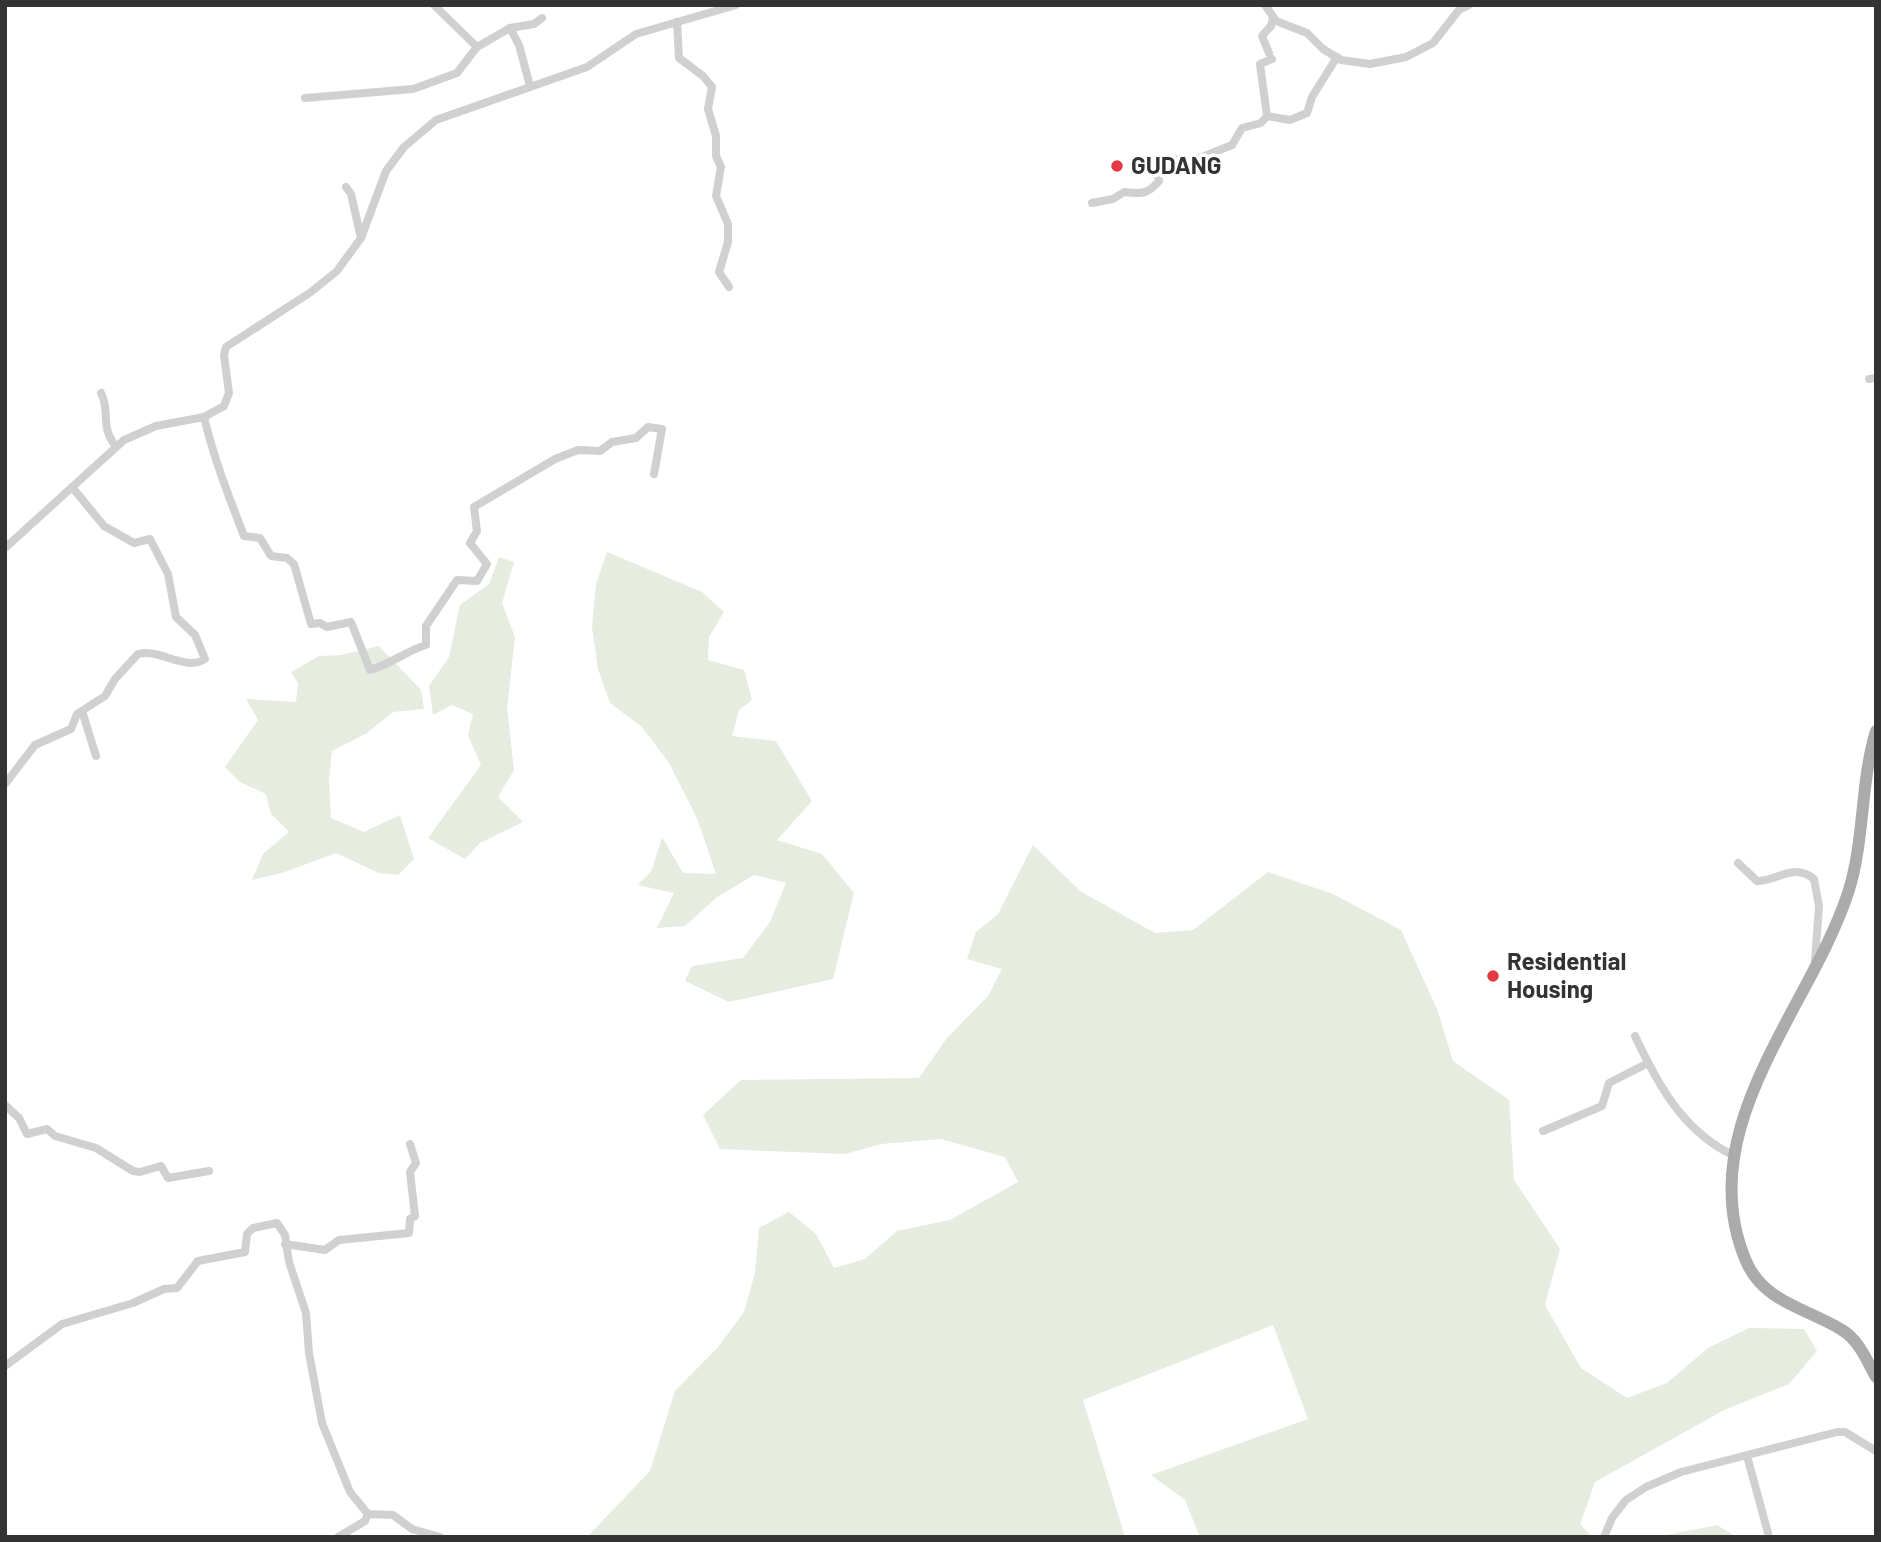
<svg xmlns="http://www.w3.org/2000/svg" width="1881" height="1542" font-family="Barlow,sans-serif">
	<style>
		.green { fill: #e6ecdf }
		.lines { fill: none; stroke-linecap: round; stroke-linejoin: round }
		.street { stroke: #d0d0d0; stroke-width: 8 }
		.primary { stroke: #ababab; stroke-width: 12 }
		.poi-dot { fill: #e63946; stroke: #fff; stroke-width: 2.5 }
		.labels { text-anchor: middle; stroke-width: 7; stroke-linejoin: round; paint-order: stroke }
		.poi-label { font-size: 24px; font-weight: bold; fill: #333; stroke: #fff; text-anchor: start }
	</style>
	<rect width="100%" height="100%" fill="#fff"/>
	<g class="green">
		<path d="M 607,552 L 702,592 L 724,612 L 709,637 L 708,660 L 744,670 L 752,700 L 739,710 L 732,736 L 776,741 L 812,801 L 777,840 L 822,854 L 854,893 L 833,979 L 729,1002 L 685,981 L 692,966 L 743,958 L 770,922 L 786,883 L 754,875 L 717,897 L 685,926 L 657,928 L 674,893 L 638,885 L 652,870 L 662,837 L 683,873 L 716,874 L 697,818 L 669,763 L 642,727 L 610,703 L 598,669 L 592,627 L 596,584 Z"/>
		<path d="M 499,557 L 514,562 L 502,603 L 515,637 L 507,708 L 514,770 L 498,797 L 523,822 L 480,843 L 465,859 L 428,838 L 481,765 L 468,735 L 473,714 L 452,705 L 433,715 L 429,686 L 449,657 L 460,605 L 489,584 Z"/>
		<path d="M 379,646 L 421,690 L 424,709 L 393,712 L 367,733 L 332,751 L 329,780 L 331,818 L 364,832 L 400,815 L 414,859 L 398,875 L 379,873 L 336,853 L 282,873 L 252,880 L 263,854 L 289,832 L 271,814 L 266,794 L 240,782 L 225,767 L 258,720 L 246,699 L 296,702 L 298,683 L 291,672 L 319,656 L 341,655 Z"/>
		<path d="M 1033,845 L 1080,891 L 1155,933 L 1193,930 L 1268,872 L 1333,894 L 1401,930 L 1437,1009 L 1453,1061 L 1509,1100 L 1514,1180 L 1560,1249 L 1545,1305 L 1581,1368 L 1627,1398 L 1667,1383 L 1708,1348 L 1749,1328 L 1804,1329 L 1817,1351 L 1789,1384 L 1724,1410 L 1595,1482 L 1580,1524 L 1592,1537 L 1200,1537 L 1185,1500 L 1151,1475 L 1308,1419 L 1273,1325 L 1083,1400 L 1125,1537 L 587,1537 L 650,1471 L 675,1391 L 718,1347 L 744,1312 L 755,1273 L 759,1228 L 789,1212 L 816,1234 L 834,1268 L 865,1259 L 897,1231 L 950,1220 L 1018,1182 L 1005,1157 L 941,1139 L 881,1144 L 845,1154 L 720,1149 L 703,1115 L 741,1080 L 919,1078 L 947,1038 L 988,996 L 1002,969 L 967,959 L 976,932 L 998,914 Z"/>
		<path d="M 1717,1525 L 1737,1537 L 1656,1537 Z"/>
	</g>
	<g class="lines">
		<g class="street">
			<path d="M 434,5 L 477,47 L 510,28 L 519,45 L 530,86"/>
			<path d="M 1265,5 L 1276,21 L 1307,33 L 1323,49 L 1341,60 L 1370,64 L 1406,57 L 1433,43 L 1459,10 L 1469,5"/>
			<path d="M 677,22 L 679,58 L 703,76 L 712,87 L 708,109 L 716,136 L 716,156 L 721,167 L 716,196 L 728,224 L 728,242 L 719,272 L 729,287"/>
			<path d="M 510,28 L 534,24 L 542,18"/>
			<path d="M 1269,53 L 1262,36 L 1271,26 L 1273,17"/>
			<path d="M 305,98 L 413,89 L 457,73 L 477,47"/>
			<path d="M 1267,116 L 1260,64 L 1272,59"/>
			<path d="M 346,187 L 351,194 L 361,238"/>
			<path d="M 1092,203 L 1113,199 L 1124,192 C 1139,194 1148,195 1159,181 L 1157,171 L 1162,165 L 1178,159 L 1187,163 L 1232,145 L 1242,128 L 1261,123 L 1267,116 L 1290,120 L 1307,113 L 1312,97 L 1337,57"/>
			<path d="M 1869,379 L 1876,378"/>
			<path d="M 101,393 C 111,412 99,425 116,447"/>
			<path d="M 204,417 C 214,459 229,497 244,536 L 260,538 L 271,556 L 287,558 L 294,564 L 311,624 L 320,623 L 327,627 L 351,622 L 370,670 C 391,664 406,651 426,645 L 426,626 L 457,580 L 477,581 L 487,564 L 470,543 L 477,531 L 474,507 L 555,459 L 578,450 L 600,451 L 612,442 L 636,438 L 648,427 L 662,429 L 654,474"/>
			<path d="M 5,548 L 124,440 L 156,426 L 204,417 L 224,406 L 229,393 L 224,355 L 226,347 L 311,292 L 337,271 L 361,238 L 386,171 L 404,147 L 436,120 L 587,67 L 636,34 L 736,5"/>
			<path d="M 82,711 L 96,756"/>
			<path d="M 5,784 L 35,745 L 71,729 L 77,714 L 105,696 L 115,679 L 138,654 C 160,648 185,672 205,659 L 195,635 L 176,617 L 168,574 L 150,539 L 134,543 L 104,526 L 72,487"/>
			<path d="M 1738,863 L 1757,881 C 1778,881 1794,862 1814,879 L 1819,906 L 1815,960"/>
			<path d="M 1635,1036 C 1658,1085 1684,1133 1735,1156"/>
			<path d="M 5,1105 L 19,1118 L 27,1134 L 47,1129 L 55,1136 L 96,1148 L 133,1171 L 140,1172 L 161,1166 L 168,1178 L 209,1171"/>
			<path d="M 1543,1131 L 1602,1106 L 1609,1083 L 1648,1063"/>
			<path d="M 285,1244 L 325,1250 L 339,1240 L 409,1233 L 410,1219 L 415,1216 L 410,1172 L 416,1163 L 410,1144"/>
			<path d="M 5,1366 L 62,1324 L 133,1303 L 164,1289 L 177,1288 L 198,1261 L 245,1252 L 247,1234 L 253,1228 L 277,1223 L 285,1235 L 289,1262 L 306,1313 L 309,1353 L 322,1423 L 350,1492 L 368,1514 L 393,1515 L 412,1529 L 440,1537"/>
			<path d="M 1747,1456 L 1768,1533"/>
			<path d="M 338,1537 L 365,1521 L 368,1514"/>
			<path d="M 1604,1537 L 1612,1518 L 1626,1500 L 1646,1487 L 1681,1472 L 1837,1432 L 1845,1432 L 1876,1451"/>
		</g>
		<path class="primary" d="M 1876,731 C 1860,783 1865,841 1848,893 C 1810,1009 1690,1129 1746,1261 C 1764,1303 1807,1308 1842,1330 C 1859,1340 1867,1361 1876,1377"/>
	</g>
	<g class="poi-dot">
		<circle cx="1117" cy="166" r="7"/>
		<circle cx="1493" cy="976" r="7"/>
	</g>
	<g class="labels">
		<g class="poi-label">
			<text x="1131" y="174">GUDANG</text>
			<text x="1507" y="970">Residential<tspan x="1507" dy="28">Housing</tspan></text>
		</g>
	</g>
	<rect width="1881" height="1542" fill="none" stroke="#333333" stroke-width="14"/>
</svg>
